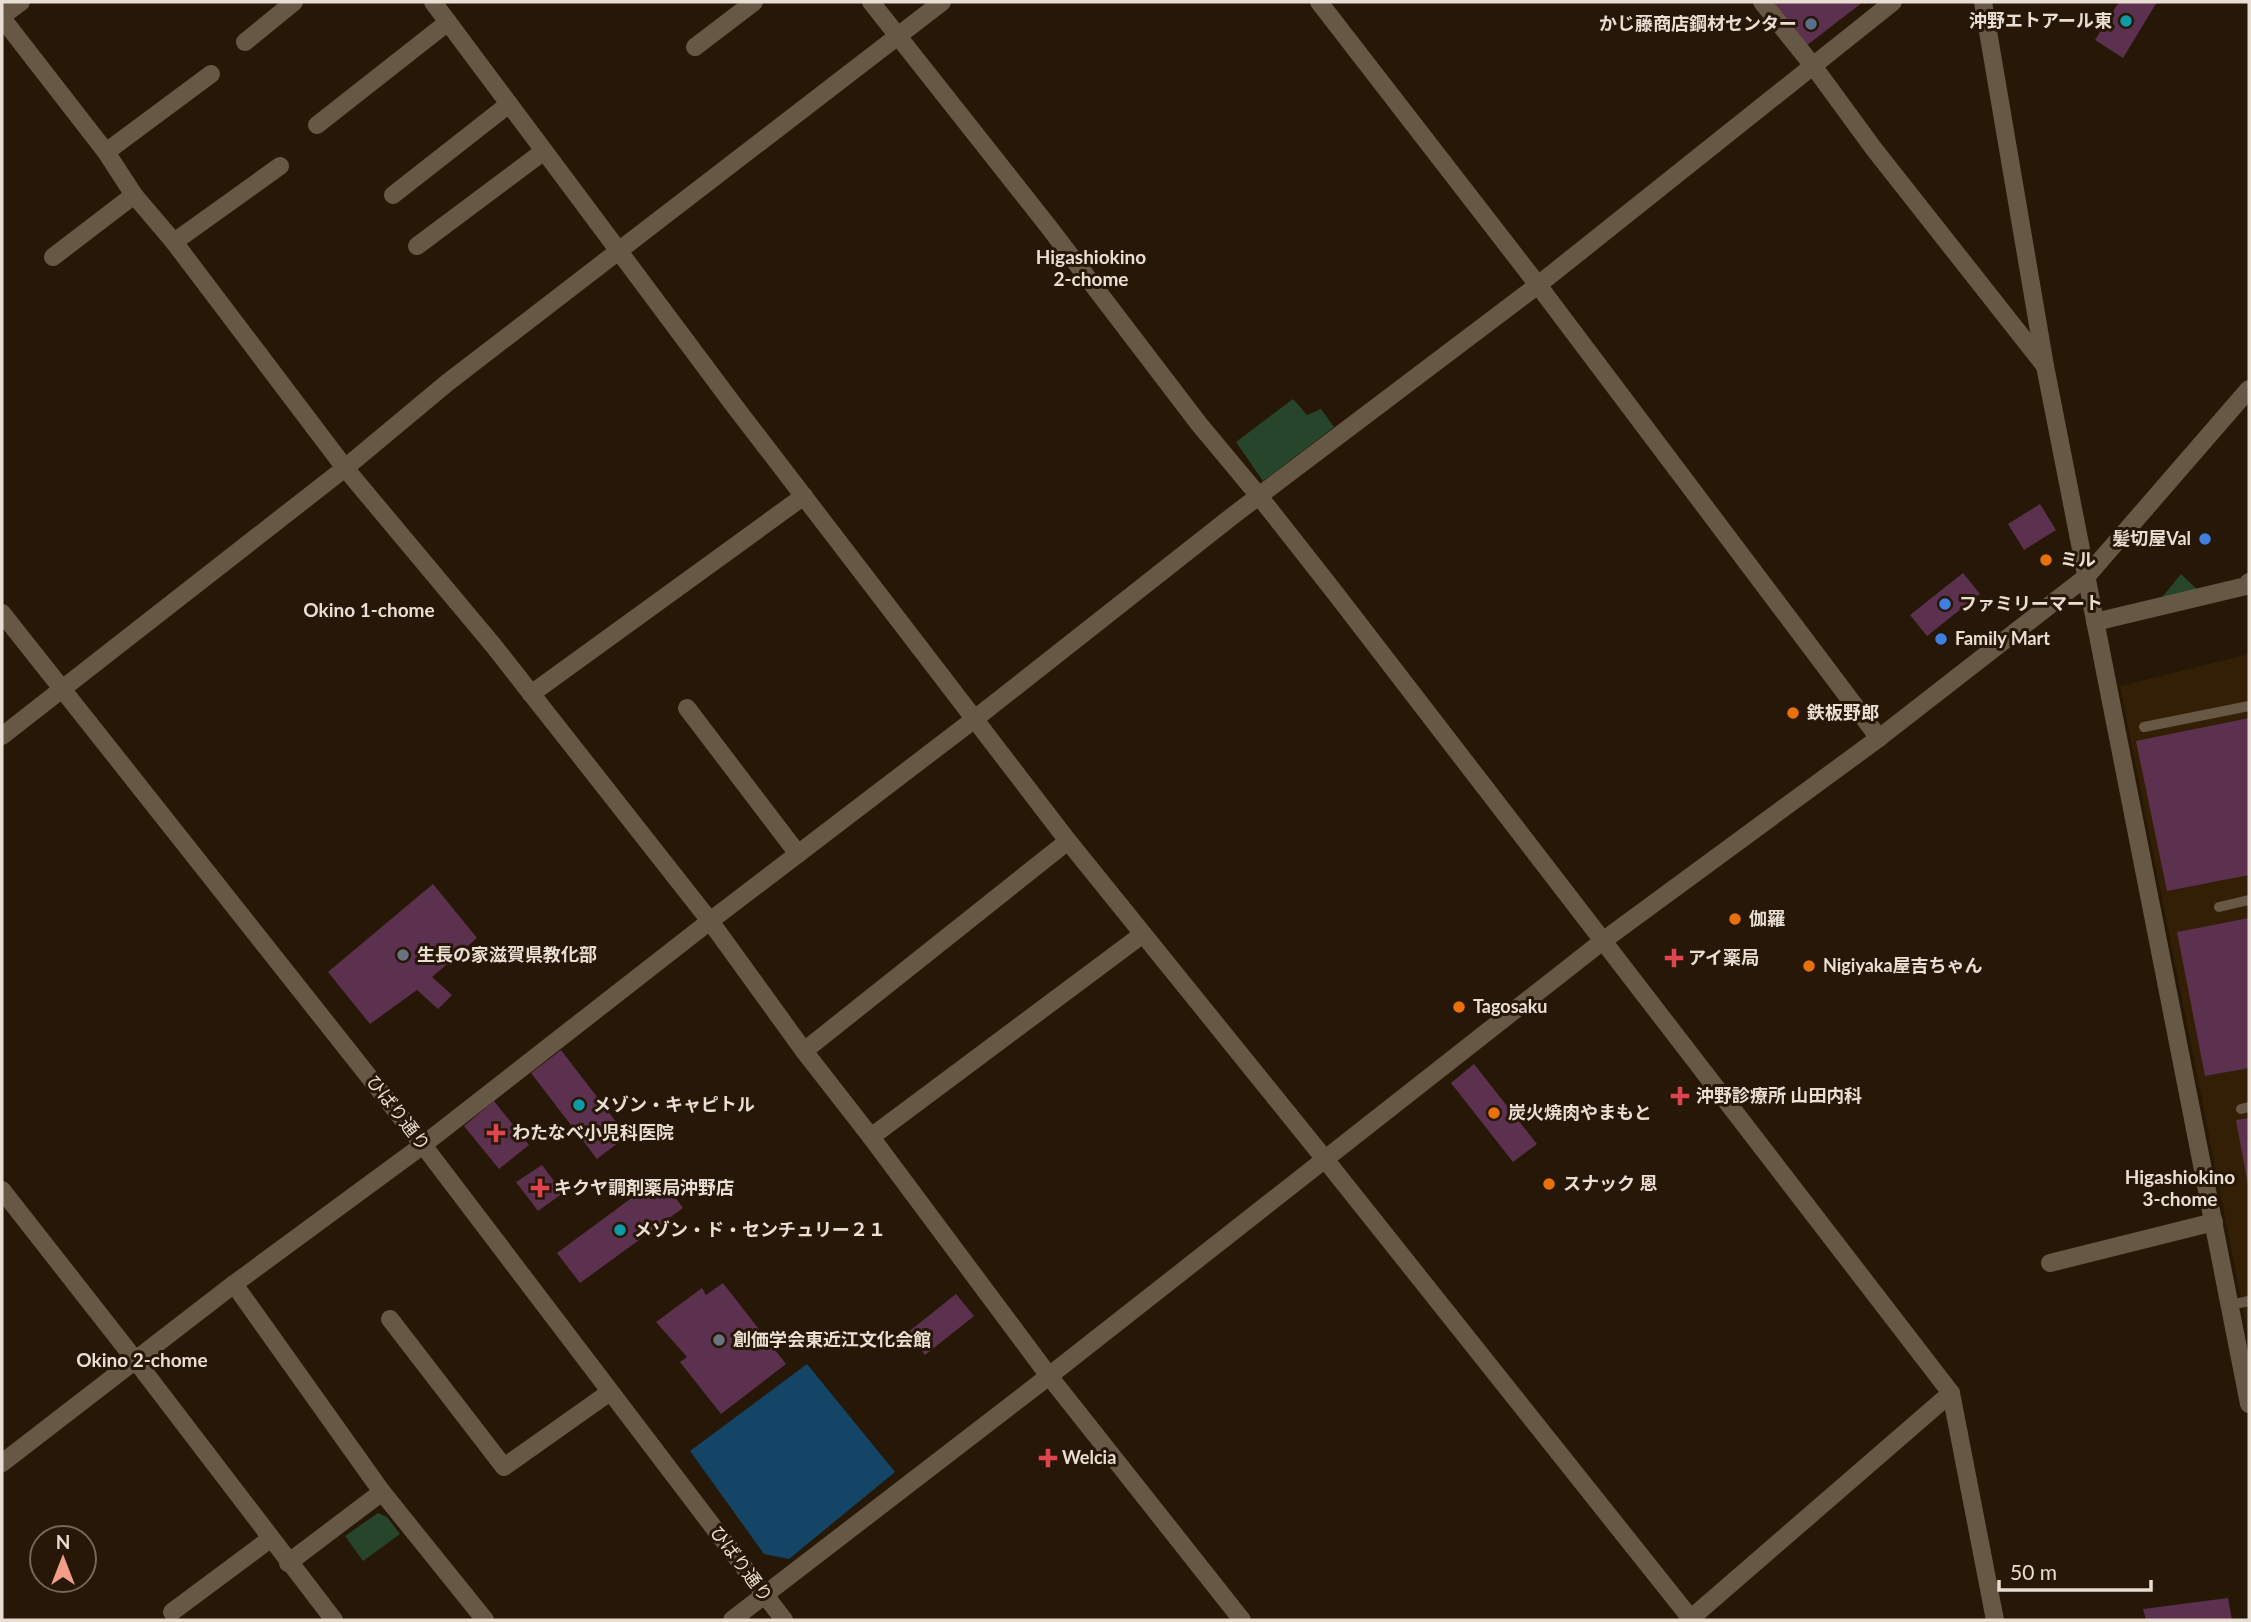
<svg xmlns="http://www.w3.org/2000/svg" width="2251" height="1622" font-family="Lato,'Noto Sans JP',sans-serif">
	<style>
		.built { fill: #331f06 }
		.green { fill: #27452a }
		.water { fill: #144466 }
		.building { fill: #5c304f }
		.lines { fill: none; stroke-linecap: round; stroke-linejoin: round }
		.service { stroke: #675745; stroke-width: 10 }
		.minor { stroke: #675745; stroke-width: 18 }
		.tertiary { stroke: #675745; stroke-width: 18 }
		.culture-dot { fill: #0f9aa8; stroke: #271706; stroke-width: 2.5 }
		.service-dot { fill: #5c6f8a; stroke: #271706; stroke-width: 2.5 }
		.shop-dot { fill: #3f7fe0; stroke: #271706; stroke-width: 2.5 }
		.food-dot { fill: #e8710a; stroke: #271706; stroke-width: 2.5 }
		.worship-dot { fill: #6b7280; stroke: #271706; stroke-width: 2.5 }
		.health-dot { fill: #e0444e; stroke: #271706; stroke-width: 2.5 }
		.labels { text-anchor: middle; stroke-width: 6; stroke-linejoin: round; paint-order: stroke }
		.poi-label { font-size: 18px; font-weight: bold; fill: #e9ded3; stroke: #271706; text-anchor: start }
		.street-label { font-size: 18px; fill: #e9ded3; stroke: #271706 }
		.neighbourhood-label { font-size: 19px; font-weight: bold; fill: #e9ded3; stroke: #271706 }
	</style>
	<rect width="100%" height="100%" fill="#271706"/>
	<path class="built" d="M 2249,654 L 2249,1338 L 2120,686 Z"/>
	<g class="green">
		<path d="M 1293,399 L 1307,415 L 1321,409 L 1334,427 L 1263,481 L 1236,442 Z"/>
		<path d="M 2181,574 L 2202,594 L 2155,606 Z"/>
		<path d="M 378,1513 L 387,1517 L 400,1534 L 363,1561 L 345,1536 Z"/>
	</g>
	<path class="water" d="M 807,1364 L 895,1472 L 789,1559 L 764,1554 L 690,1451 Z"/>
	<g class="building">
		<path d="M 1771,2 L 1863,2 L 1806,46 Z"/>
		<path d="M 2119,2 L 2157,2 L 2123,58 L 2095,40 Z"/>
		<path d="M 2040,504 L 2056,530 L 2024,550 L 2008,524 Z"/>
		<path d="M 1963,573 L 1980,594 L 1927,636 L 1910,615 Z"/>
		<path d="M 2249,718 L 2249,875 L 2167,891 L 2136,741 Z"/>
		<path d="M 433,884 L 477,938 L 432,977 L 452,995 L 438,1009 L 417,990 L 370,1024 L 328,972 Z"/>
		<path d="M 2249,918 L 2249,1068 L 2205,1076 L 2177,932 Z"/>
		<path d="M 561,1050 L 627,1136 L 597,1159 L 531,1073 Z"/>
		<path d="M 1474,1064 L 1537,1144 L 1513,1162 L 1451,1083 Z"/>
		<path d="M 494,1101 L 529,1145 L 499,1169 L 464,1126 Z"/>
		<path d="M 2249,1118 L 2249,1185 L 2248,1185 L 2236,1120 Z"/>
		<path d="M 542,1165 L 563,1193 L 538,1211 L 516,1182 Z"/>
		<path d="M 660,1177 L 683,1208 L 580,1283 L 557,1253 Z"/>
		<path d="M 723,1283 L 786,1364 L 721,1414 L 680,1362 L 687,1357 L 656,1322 L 702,1288 L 706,1295 Z"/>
		<path d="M 956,1294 L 974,1316 L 925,1355 L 907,1333 Z"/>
		<path d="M 2228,1598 L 2232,1620 L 2146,1620 L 2143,1609 Z"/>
	</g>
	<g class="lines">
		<g class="service">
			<path d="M 2144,727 L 2249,706"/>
			<path d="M 2219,907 L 2249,900"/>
			<path d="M 2241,1109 L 2249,1107"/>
			<path d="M 2230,1305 L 2249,1301"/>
		</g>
		<g class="minor">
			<path d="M 433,2 L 733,404 L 1068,841 L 1324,1158 L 1692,1620"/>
			<path d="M 871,2 L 1048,226 L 1199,424 L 1259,496 L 1336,594 L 1951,1393 L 1995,1620"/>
			<path d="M 1319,2 L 1538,285 L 1879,738"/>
			<path d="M 1762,2 L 1814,67 L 1874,149 L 2045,366"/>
			<path d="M 2,18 L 106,152 L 134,195 L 174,242 L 345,468 L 493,645 L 710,921 L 804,1051 L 871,1137 L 1049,1376 L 1242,1620"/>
			<path d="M 245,42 L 294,2"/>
			<path d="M 695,47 L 754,2"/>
			<path d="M 317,125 L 448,22"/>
			<path d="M 106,152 L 211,74"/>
			<path d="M 393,195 L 509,104"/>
			<path d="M 174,242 L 280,166"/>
			<path d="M 417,246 L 544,151"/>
			<path d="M 53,257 L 134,195"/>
			<path d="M 2095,622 L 2246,586 L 2249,582"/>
			<path d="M 531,694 L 804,496"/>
			<path d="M 687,708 L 798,854"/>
			<path d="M 2,736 L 345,468 L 447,383 L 942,2"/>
			<path d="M 804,1051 L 1068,841"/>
			<path d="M 871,1137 L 1143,934"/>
			<path d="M 2,1190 L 136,1361 L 334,1620"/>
			<path d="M 2050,1263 L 2214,1222"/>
			<path d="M 234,1284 L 382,1492 L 485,1620"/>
			<path d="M 390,1319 L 504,1467 L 610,1392"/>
			<path d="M 2,1463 L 234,1284 L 423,1145 L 710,921 L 976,718 L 1235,514 L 1538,285 L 1893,2"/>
			<path d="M 288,1563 L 382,1492"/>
			<path d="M 172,1612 L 270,1539"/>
			<path d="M 1689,1620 L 1951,1393"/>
		</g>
		<g class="tertiary">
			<path d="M 1983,2 L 2045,366 L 2249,1404"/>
			<path d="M 2,16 L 21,2"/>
			<path d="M 2,613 L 423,1145 L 784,1620"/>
			<path d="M 732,1620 L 1049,1376 L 1604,940 L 1879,738 L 2086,577 L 2249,389"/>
		</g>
	</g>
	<g class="culture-dot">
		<circle cx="2126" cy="21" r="7"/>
		<circle cx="579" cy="1105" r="7"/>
		<circle cx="620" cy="1230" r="7"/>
	</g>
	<circle class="service-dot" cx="1811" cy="24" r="7"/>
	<g class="shop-dot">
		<circle cx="2205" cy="539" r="7"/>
		<circle cx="1945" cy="604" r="7"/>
		<circle cx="1941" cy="639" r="7"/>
	</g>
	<g class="food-dot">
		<circle cx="2046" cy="560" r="7"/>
		<circle cx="1793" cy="713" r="7"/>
		<circle cx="1735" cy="919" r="7"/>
		<circle cx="1809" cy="966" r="7"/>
		<circle cx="1459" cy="1007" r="7"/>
		<circle cx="1494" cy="1113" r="7"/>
		<circle cx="1549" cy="1184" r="7"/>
	</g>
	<g class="worship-dot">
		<circle cx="403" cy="955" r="7"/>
		<circle cx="719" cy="1340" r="7"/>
	</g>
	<g class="health-dot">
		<path d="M1670.5 947.5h7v7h7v7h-7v7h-7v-7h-7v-7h7z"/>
		<path d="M1676.5 1085.5h7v7h7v7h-7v7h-7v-7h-7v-7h7z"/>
		<path d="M492.5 1122.5h7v7h7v7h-7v7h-7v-7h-7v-7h7z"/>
		<path d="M536.5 1177.5h7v7h7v7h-7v7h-7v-7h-7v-7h7z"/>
		<path d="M1044.5 1447.5h7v7h7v7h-7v7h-7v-7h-7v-7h7z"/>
	</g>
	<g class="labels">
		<g class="poi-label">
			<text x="2112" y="27" text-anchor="end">沖野エトアール東</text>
			<text x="1797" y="30" text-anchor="end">かじ藤商店鋼材センター</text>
			<text x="2191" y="545" text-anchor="end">髪切屋Val</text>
			<text x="2060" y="566">ミル</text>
			<text x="1959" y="610">ファミリーマート</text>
			<text x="1955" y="645">Family Mart</text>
			<text x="1807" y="719">鉄板野郎</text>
			<text x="1749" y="925">伽羅</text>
			<text x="417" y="961">生長の家滋賀県教化部</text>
			<text x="1688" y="964">アイ薬局</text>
			<text x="1823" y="972">Nigiyaka屋吉ちゃん</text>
			<text x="1473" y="1013">Tagosaku</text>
			<text x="1696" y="1102">沖野診療所 山田内科</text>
			<text x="593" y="1111">メゾン・キャピトル</text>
			<text x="1508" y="1119">炭火焼肉やまもと</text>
			<text x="512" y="1139">わたなべ小児科医院</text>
			<text x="1563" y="1190">スナック 恩</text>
			<text x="554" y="1194">キクヤ調剤薬局沖野店</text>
			<text x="634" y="1236">メゾン・ド・センチュリー２１</text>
			<text x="733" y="1346">創価学会東近江文化会館</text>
			<text x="1062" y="1464">Welcia</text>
		</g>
		<g class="street-label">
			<text transform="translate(398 1113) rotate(52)" y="6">ひばり通り</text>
			<text transform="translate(741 1564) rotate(53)" y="6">ひばり通り</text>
		</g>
		<g class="neighbourhood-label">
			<text x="1091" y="264">Higashiokino<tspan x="1091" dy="22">2-chome</tspan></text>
			<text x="369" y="617">Okino 1-chome</text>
			<text x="2180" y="1184">Higashiokino<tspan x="2180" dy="22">3-chome</tspan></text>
			<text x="142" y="1367">Okino 2-chome</text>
		</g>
	</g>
	<rect width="2251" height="1622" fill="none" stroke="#e9ded3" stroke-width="7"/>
	<g transform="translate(63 1559)"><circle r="33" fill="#271706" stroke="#756758" stroke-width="2"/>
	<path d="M0-5L12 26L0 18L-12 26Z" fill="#f49e88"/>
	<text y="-10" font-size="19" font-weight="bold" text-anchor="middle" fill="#e9ded3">N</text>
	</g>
	<path d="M1999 1580v10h152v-10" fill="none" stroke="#e9ded3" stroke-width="3.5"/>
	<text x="2010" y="1580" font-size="21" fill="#e9ded3" stroke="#271706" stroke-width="5" paint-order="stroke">50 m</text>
</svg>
